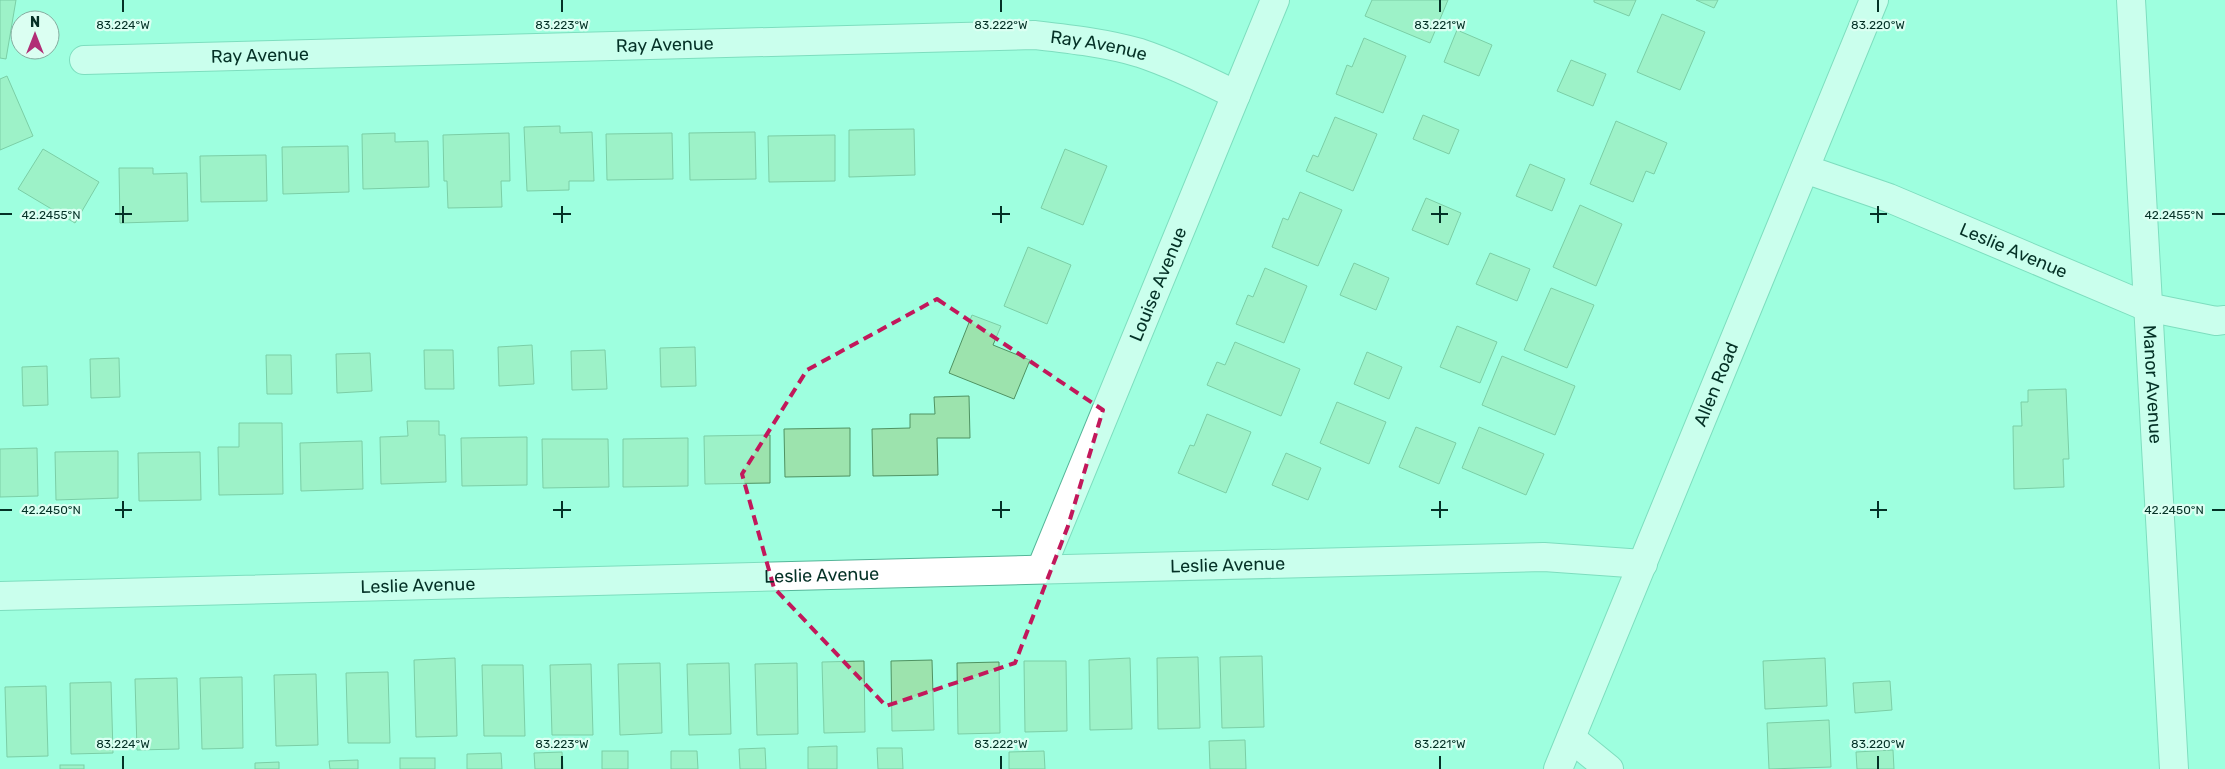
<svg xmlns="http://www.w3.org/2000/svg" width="2225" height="769" font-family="Rubik,sans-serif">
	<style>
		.building { fill: #9ce3ad; stroke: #4f9362 }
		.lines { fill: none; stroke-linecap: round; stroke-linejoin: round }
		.street-casing { stroke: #55b699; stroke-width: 30 }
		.secondary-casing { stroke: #55b699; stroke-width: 30 }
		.street { stroke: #fff; stroke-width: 28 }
		.secondary { stroke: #fff; stroke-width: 28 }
		.marked { fill: none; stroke: #c2185b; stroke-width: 4; stroke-dasharray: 10 6; stroke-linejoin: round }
		.ticks { fill: none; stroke: #043126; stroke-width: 2 }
		.labels { text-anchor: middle; stroke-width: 4.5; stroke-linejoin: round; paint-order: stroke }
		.street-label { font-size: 18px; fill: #043126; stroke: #dbfff2 }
		.ticks-label { font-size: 12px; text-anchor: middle; fill: #043126; stroke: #dbfff2; stroke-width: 4.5; stroke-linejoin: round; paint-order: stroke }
	</style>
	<rect width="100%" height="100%" fill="#9effdf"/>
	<g class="building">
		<path d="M 0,0 L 16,0 L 6,59 L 0,58 Z"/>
		<path d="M 1372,0 L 1448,0 L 1430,43 L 1365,16 Z"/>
		<path d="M 1594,0 L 1636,0 L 1629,16 L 1594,2 Z"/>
		<path d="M 1696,0 L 1718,0 L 1714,8 Z"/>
		<path d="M 1662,14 L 1705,32 L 1680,90 L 1637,72 Z"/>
		<path d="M 1457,30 L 1492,45 L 1479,76 L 1444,62 Z"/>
		<path d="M 1364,38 L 1406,56 L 1383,113 L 1336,94 L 1347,65 L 1352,67 Z"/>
		<path d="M 1571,60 L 1606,74 L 1593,106 L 1557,91 Z"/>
		<path d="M 7,76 L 33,136 L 0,150 L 0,79 Z"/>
		<path d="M 1423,115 L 1459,130 L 1449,154 L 1413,139 Z"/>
		<path d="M 1335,117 L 1377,134 L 1353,191 L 1306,171 L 1313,155 L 1318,157 Z"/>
		<path d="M 1616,121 L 1667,143 L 1654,174 L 1646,171 L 1633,202 L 1590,184 Z"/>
		<path d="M 560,126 L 560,133 L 592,132 L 594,181 L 569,181 L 569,190 L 527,191 L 524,127 Z"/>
		<path d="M 914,129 L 915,175 L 849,177 L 849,130 Z"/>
		<path d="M 755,132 L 756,179 L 690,180 L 689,133 Z"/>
		<path d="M 395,133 L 395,142 L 428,141 L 429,187 L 363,189 L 362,134 Z"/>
		<path d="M 509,133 L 510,181 L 501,181 L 502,207 L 448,208 L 447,181 L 444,181 L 443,135 Z"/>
		<path d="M 672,133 L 673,179 L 607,180 L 606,134 Z"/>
		<path d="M 835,135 L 835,181 L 769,182 L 768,136 Z"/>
		<path d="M 348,146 L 349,192 L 283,194 L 282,147 Z"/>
		<path d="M 43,149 L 99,182 L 75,223 L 18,189 Z"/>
		<path d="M 1065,149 L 1107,166 L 1083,225 L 1041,208 Z"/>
		<path d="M 266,155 L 267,201 L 201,202 L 200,156 Z"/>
		<path d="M 1530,164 L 1565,179 L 1552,211 L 1516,196 Z"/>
		<path d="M 119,168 L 153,168 L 153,174 L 187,173 L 188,221 L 120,223 Z"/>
		<path d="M 1300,192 L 1342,210 L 1318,266 L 1272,247 L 1283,218 L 1288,220 Z"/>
		<path d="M 1426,198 L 1461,213 L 1448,245 L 1412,230 Z"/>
		<path d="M 1580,205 L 1622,224 L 1596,286 L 1553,267 Z"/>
		<path d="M 1028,247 L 1071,265 L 1047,324 L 1004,306 Z"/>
		<path d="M 1490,253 L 1530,269 L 1517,301 L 1476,284 Z"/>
		<path d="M 1354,263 L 1389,278 L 1376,310 L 1340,295 Z"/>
		<path d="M 1265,268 L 1307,286 L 1284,343 L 1236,324 L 1248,295 L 1253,297 Z"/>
		<path d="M 1551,288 L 1594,305 L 1567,368 L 1524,350 Z"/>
		<path d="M 972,315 L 1001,326 L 993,345 L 1030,360 L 1014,399 L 949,373 Z"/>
		<path d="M 1457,326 L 1497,342 L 1480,383 L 1440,367 Z"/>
		<path d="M 1235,342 L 1300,369 L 1281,416 L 1207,385 L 1217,362 L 1225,365 Z"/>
		<path d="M 532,345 L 534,384 L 499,386 L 498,347 Z"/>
		<path d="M 695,347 L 696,386 L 661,387 L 660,348 Z"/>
		<path d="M 424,350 L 453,350 L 454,389 L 425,389 Z"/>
		<path d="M 605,350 L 607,389 L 572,390 L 571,351 Z"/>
		<path d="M 1367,352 L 1402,367 L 1389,399 L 1354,384 Z"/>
		<path d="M 370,353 L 372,391 L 337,393 L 336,354 Z"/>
		<path d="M 266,355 L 291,355 L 292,394 L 267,394 Z"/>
		<path d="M 1502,356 L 1575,386 L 1555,435 L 1482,405 Z"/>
		<path d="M 119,358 L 120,397 L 91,398 L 90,359 Z"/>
		<path d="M 47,366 L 48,405 L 23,406 L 22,367 Z"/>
		<path d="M 2066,389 L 2069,459 L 2063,459 L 2064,487 L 2014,489 L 2013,426 L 2022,426 L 2021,402 L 2028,402 L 2028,390 Z"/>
		<path d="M 969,396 L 970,438 L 937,438 L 938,475 L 873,476 L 872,429 L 910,428 L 910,414 L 935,414 L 934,397 Z"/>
		<path d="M 1337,402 L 1386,422 L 1369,464 L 1320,443 Z"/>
		<path d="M 1207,414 L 1251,432 L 1226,493 L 1178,473 L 1190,445 L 1194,446 Z"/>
		<path d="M 407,421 L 439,421 L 439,435 L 445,435 L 446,482 L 381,484 L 380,437 L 408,436 Z"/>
		<path d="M 239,423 L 282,423 L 283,494 L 219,495 L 218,447 L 239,447 Z"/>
		<path d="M 1416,427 L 1456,443 L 1439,484 L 1399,467 Z"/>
		<path d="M 1479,427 L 1544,454 L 1526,495 L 1462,468 Z"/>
		<path d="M 850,428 L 850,476 L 785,477 L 784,429 Z"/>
		<path d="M 770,435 L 770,483 L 705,484 L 704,436 Z"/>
		<path d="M 527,437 L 527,485 L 462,486 L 461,438 Z"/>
		<path d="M 688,438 L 688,486 L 623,487 L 623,439 Z"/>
		<path d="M 542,439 L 608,439 L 609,487 L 543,488 Z"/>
		<path d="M 362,441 L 363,489 L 301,491 L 300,443 Z"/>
		<path d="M 37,448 L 38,496 L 0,497 L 0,449 Z"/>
		<path d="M 118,451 L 118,498 L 56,500 L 55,452 Z"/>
		<path d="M 200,452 L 201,500 L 139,501 L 138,453 Z"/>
		<path d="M 1286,453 L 1321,468 L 1308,500 L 1272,485 Z"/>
		<path d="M 1262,656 L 1264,727 L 1222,728 L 1220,657 Z"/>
		<path d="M 1198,657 L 1200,728 L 1158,729 L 1157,658 Z"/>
		<path d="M 455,658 L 457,736 L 416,737 L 414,660 Z"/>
		<path d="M 1130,658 L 1132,729 L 1090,730 L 1089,660 Z"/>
		<path d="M 1825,658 L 1827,706 L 1765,709 L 1763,661 Z"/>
		<path d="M 932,660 L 934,730 L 892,731 L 891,661 Z"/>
		<path d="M 864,661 L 865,732 L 824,733 L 822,662 Z"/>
		<path d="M 1024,661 L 1066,661 L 1067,731 L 1025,732 Z"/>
		<path d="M 999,662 L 1000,733 L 958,734 L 957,663 Z"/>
		<path d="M 660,663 L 662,733 L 620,735 L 618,664 Z"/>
		<path d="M 729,663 L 731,734 L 689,735 L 687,664 Z"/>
		<path d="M 797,663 L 798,734 L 757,735 L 755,664 Z"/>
		<path d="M 591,664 L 593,735 L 552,735 L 550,665 Z"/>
		<path d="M 482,665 L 523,665 L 525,736 L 484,736 Z"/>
		<path d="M 388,672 L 390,743 L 348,743 L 346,673 Z"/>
		<path d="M 316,674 L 318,745 L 276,746 L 274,675 Z"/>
		<path d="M 242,677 L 243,748 L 202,749 L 200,678 Z"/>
		<path d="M 177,678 L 179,749 L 137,750 L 135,679 Z"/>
		<path d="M 1890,681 L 1892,710 L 1855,713 L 1853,683 Z"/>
		<path d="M 111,682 L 113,753 L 71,754 L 70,683 Z"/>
		<path d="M 46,686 L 48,756 L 7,757 L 5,687 Z"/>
		<path d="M 1829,720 L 1831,767 L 1769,769 L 1767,723 Z"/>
		<path d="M 1245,740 L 1246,769 L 1210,769 L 1209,741 Z"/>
		<path d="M 837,746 L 837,769 L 808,769 L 808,747 Z"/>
		<path d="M 765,748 L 766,769 L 740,769 L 739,749 Z"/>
		<path d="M 877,748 L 902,748 L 903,769 L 878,769 Z"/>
		<path d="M 1893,750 L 1894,769 L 1857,769 L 1856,752 Z"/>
		<rect x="602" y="751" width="26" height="18"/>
		<path d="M 671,751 L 697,751 L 698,769 L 671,769 Z"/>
		<path d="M 1044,751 L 1045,769 L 1009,769 L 1009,752 Z"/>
		<path d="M 562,752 L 563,769 L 535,769 L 534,753 Z"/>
		<path d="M 501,753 L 502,769 L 467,769 L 467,754 Z"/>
		<rect x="400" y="758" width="35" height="11"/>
		<path d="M 358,760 L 358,769 L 330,769 L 329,761 Z"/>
		<path d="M 279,762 L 279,769 L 255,769 L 255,763 Z"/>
		<rect x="60" y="765" width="24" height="4"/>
	</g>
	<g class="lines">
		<g class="street-casing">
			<g id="street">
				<path id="s1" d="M 2131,0 L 2174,769"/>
				<path id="s2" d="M 84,60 L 1034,35 C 1069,39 1106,43 1140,53 C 1173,64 1204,79 1236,95"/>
				<path id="s3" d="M 1805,169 L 1889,198 L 2147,307 L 2216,321 L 2225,320"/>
				<path id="s4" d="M 1041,569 L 1275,0"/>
				<path id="s5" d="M 0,596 L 1544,557 L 1643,564"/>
			</g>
		</g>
		<g class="secondary-casing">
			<g id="secondary">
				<path d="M 1571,738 L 1609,769"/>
				<path id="s6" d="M 1558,769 L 1874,0"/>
			</g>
		</g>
		<use href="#street" class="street"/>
		<use href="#secondary" class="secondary"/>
	</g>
	<path d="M0 0H2225V769H0ZM 937,299 L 1103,410 L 1068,526 L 1015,663 L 886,706 L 774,588 L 742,474 L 807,370 Z" fill="#9effdf" fill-opacity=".55" fill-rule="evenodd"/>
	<path class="marked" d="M 937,299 L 1103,410 L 1068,526 L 1015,663 L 886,706 L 774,588 L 742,474 L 807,370 Z"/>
	<path class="ticks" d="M 123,0 L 123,12M 562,0 L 562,12M 1001,0 L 1001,12M 1440,0 L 1440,12M 1878,0 L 1878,12M 123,206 L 123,223M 562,206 L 562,223M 1001,206 L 1001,223M 1440,206 L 1440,223M 1878,206 L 1878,223M 0,214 L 12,214M 115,214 L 132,214M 553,214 L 571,214M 992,214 L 1010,214M 1431,214 L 1448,214M 1870,214 L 1887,214M 2212,214 L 2225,214M 123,501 L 123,518M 562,501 L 562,518M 1001,501 L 1001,518M 1440,501 L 1440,518M 1878,501 L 1878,518M 0,510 L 12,510M 115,510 L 132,510M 553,510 L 571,510M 992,510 L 1010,510M 1431,510 L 1448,510M 1870,510 L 1887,510M 2212,510 L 2225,510M 123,756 L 123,769M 562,756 L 562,769M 1001,756 L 1001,769M 1440,756 L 1440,769M 1878,756 L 1878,769"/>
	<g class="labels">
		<g class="street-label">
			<text dy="6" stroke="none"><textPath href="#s2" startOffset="581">Ray Avenue</textPath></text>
			<text dy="6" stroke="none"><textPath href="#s2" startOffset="1016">Ray Avenue</textPath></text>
			<text dy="6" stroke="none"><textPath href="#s2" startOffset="176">Ray Avenue</textPath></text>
			<text dy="6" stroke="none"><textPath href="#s3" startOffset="224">Leslie Avenue</textPath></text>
			<text dy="6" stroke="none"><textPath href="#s4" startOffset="308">Louise Avenue</textPath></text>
			<text dy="6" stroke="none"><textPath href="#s6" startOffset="416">Allen Road</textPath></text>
			<text dy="6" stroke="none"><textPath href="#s1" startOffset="385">Manor Avenue</textPath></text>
			<text dy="6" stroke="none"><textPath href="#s5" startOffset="1228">Leslie Avenue</textPath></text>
			<text dy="6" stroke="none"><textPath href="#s5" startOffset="822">Leslie Avenue</textPath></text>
			<text dy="6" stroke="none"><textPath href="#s5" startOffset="418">Leslie Avenue</textPath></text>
		</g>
	</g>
	<g class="ticks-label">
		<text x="123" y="29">83.224°W</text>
		<text x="562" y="29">83.223°W</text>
		<text x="1001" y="29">83.222°W</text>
		<text x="1440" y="29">83.221°W</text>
		<text x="1878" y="29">83.220°W</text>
		<text x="51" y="219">42.2455°N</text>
		<text x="2174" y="219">42.2455°N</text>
		<text x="51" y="514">42.2450°N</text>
		<text x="2174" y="514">42.2450°N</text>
		<text x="123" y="748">83.224°W</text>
		<text x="562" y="748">83.223°W</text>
		<text x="1001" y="748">83.222°W</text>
		<text x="1440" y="748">83.221°W</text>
		<text x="1878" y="748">83.220°W</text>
	</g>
	<g transform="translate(35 35)"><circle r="24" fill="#dbfff2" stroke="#85ada0"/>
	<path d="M0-4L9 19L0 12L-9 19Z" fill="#b12e76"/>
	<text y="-8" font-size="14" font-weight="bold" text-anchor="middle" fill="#043126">N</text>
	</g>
</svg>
